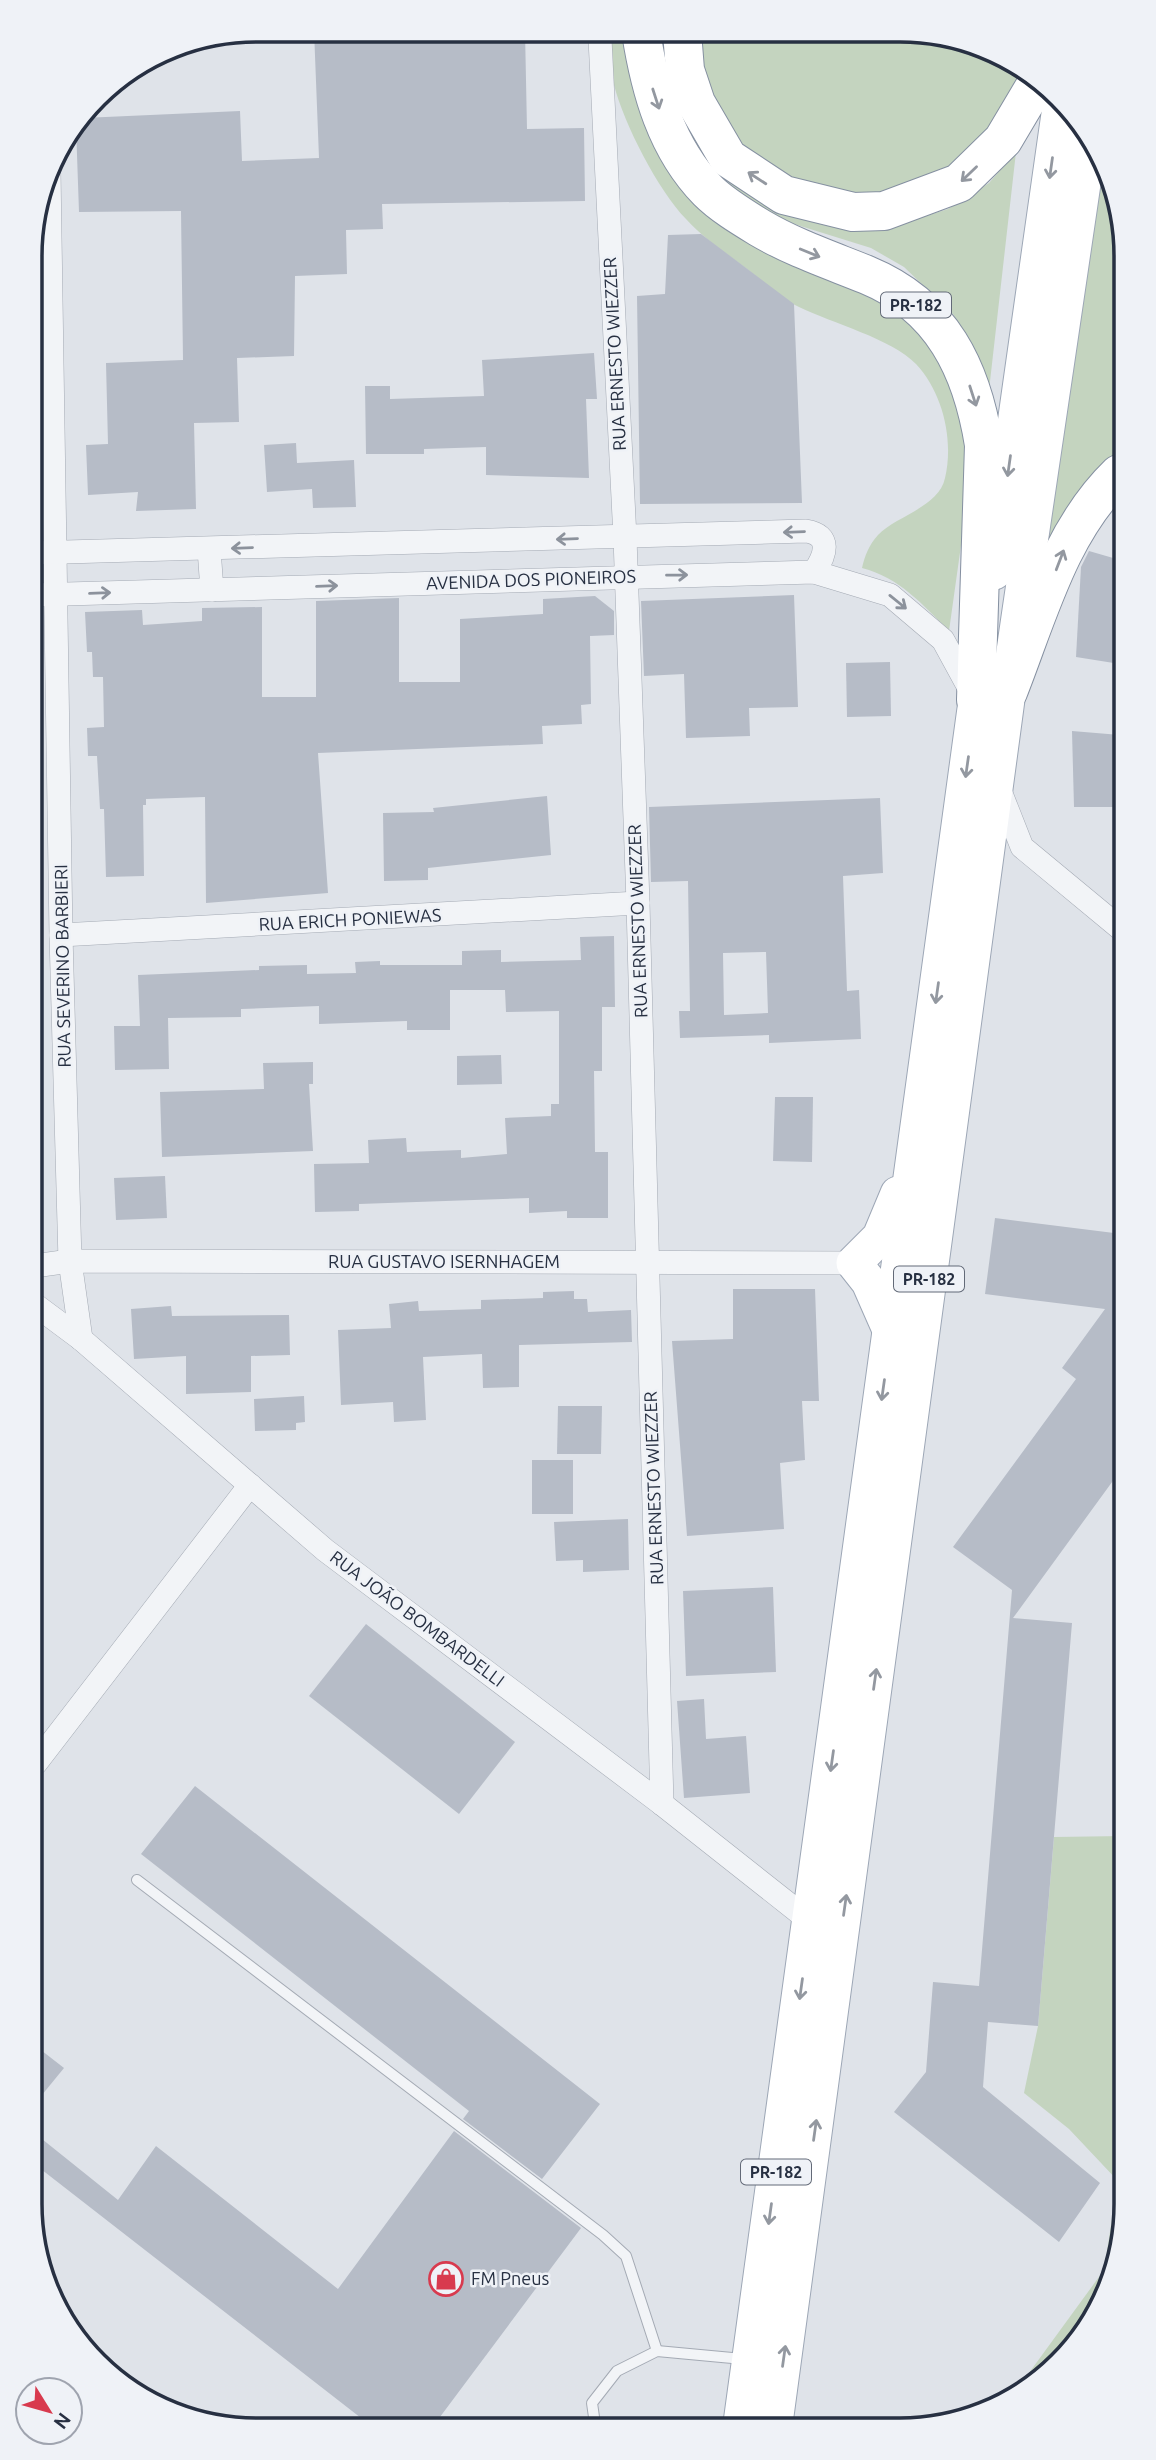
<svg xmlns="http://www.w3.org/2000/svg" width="1156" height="2460" font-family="Ubuntu,sans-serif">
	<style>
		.green { fill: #c4d4bf }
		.building { fill: #b6bcc7; fill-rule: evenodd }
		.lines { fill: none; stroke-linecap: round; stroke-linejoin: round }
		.lane-casing { stroke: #a4aab4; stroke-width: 12 }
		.street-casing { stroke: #a4aab4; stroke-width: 24 }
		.primary-casing { stroke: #9da7b6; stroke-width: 37 }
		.highway-casing { stroke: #8590a1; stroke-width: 40 }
		.lane { stroke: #f2f4f7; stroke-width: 10 }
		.street { stroke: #f2f4f7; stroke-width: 23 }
		.primary { stroke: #fff; stroke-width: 35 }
		.highway { stroke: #fff; stroke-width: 38 }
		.oneway { stroke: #9398a0 }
		.oneway2 { stroke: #8c929c }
		.labels { text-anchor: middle; stroke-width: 5; stroke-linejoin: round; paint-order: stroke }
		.shield { fill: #eff2f7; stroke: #636a78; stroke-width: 2 }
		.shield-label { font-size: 16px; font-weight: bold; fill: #273042 }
		.street-label { font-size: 18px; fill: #273042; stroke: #eff2f7 }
		.poi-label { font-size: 18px; fill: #273042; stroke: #eff2f7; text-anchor: start }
		.rim { fill: none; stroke: #273042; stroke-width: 3.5 }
	</style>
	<rect width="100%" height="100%" fill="#dfe3e9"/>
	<g class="green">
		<path d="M 609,32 L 628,32 L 663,161 L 902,306 L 952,377 L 971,474 L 949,631 C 922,604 900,578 862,568 C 865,555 869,545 878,535 C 896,516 939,507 945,478 C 954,440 943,393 916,364 C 892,339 832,323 799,307 C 780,298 764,282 747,269 C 726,253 704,239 686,219 C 658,190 624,124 614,85 C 610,68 610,49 609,32 Z"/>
		<path d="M 654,32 L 667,32 L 692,122 L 837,227 L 878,231 L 948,209 L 989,183 L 1016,152 L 987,408 L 974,354 L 953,314 L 904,267 L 871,248 L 794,224 L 760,207 L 711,170 L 684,131 Z"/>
		<path d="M 696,32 L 943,34 L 1021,72 C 1006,105 992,143 960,163 C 947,171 895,193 881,195 C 820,206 738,160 712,105 C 702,85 701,55 696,32 Z"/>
		<path d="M 1096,143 L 1118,197 L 1119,469 L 1013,674 Z"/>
		<path d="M 1124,1836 L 1126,2219 L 1109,2290 L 1079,2342 L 1026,2392 L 996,2405 L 1018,2388 L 1104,2270 L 1118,2181 L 1069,2129 L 1024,2093 L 1038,2026 L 1054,1837 Z"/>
	</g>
	<g class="building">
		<path d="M 314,30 L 525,31 L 527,129 L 584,128 L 585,201 L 382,204 L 383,229 L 346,230 L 347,274 L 295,276 L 294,356 L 237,358 L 239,422 L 194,423 L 196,509 L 136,511 L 138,492 L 88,495 L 86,445 L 108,444 L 106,363 L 183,360 L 181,211 L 79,212 L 76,126 L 83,118 L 240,111 L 242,161 L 319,158 Z"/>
		<path d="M 701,234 L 794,304 L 802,503 L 640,504 L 637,296 L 665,294 L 668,235 Z"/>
		<path d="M 594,353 L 597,399 L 586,399 L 589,478 L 486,475 L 486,447 L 424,449 L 424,454 L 366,454 L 365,386 L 390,386 L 390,399 L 484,396 L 482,360 Z"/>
		<path d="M 296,443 L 297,463 L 354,460 L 356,507 L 313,508 L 312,489 L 267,492 L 264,445 Z"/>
		<path d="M 1089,551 L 1120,560 L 1120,664 L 1076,657 L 1081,567 Z"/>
		<path d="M 794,595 L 798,707 L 749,708 L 750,736 L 686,738 L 684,674 L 644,676 L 641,601 Z"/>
		<path d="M 595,596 L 614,611 L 614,635 L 590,636 L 591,704 L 581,705 L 582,724 L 542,726 L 543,744 L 318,753 L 328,893 L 206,903 L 205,797 L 146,799 L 146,805 L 143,805 L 144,876 L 106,877 L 104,809 L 100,809 L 97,756 L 88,756 L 87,728 L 104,727 L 103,677 L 93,677 L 92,652 L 87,652 L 85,612 L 142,610 L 143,625 L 202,621 L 202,608 L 262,607 L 262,697 L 316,697 L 316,601 L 399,598 L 399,682 L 460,682 L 460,619 L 543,614 L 543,599 Z"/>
		<path d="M 890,662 L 891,716 L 847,717 L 846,663 Z"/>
		<path d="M 1072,731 L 1120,735 L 1121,807 L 1074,807 Z"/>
		<path d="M 547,796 L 551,855 L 428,868 L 428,880 L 384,881 L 383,813 L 434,812 L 433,808 Z"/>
		<path d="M 880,798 L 883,873 L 843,876 L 847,991 L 859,990 L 861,1039 L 769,1043 L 769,1035 L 680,1038 L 679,1011 L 690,1011 L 688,881 L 651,882 L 649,807 ZM 766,952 L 768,1013 L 724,1015 L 723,953 Z"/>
		<path d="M 614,936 L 615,1007 L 602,1007 L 602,1071 L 594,1071 L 595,1152 L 608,1152 L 608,1218 L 567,1218 L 567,1211 L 529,1213 L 529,1198 L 359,1204 L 359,1211 L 315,1212 L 314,1164 L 369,1163 L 368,1140 L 406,1138 L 407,1152 L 461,1150 L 461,1158 L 507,1154 L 505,1118 L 551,1116 L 551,1104 L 559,1104 L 559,1011 L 506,1012 L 505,990 L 450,990 L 450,1030 L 407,1030 L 407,1021 L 319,1024 L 319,1006 L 241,1009 L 241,1017 L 168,1018 L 169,1069 L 115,1070 L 114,1026 L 140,1026 L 138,975 L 259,970 L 259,966 L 307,965 L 307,974 L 356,973 L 355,962 L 380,961 L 380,965 L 462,965 L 462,951 L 501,950 L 501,962 L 581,960 L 580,937 Z"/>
		<path d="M 501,1055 L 502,1084 L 457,1085 L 457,1056 Z"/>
		<path d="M 313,1062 L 313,1084 L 309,1084 L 313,1151 L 162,1157 L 160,1092 L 264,1089 L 263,1063 Z"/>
		<path d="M 775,1097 L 813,1097 L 812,1162 L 773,1161 Z"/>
		<path d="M 165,1176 L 167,1218 L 116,1220 L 114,1178 Z"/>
		<path d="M 995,1218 L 1122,1234 L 1123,1467 L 1013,1618 L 1072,1623 L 1038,2026 L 988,2022 L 983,2087 L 1100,2183 L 1059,2242 L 894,2112 L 926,2072 L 933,1982 L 979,1986 L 1012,1590 L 953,1547 L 1076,1379 L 1062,1368 L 1105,1309 L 985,1294 Z"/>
		<path d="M 733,1289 L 815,1289 L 819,1401 L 802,1401 L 805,1460 L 780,1463 L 784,1529 L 687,1536 L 672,1341 L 733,1339 Z"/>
		<path d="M 574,1291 L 574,1299 L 587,1299 L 588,1312 L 631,1310 L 632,1342 L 519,1345 L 519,1387 L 483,1388 L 482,1354 L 423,1357 L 426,1420 L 394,1422 L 393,1402 L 341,1405 L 338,1330 L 391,1328 L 389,1304 L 418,1301 L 419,1311 L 481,1309 L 481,1300 L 543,1298 L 543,1292 Z"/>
		<path d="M 171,1306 L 172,1316 L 289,1315 L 290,1355 L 251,1356 L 251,1392 L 186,1394 L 186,1356 L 134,1359 L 131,1309 Z"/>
		<path d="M 304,1396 L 305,1422 L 296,1423 L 296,1430 L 255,1431 L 254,1399 Z"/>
		<path d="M 558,1406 L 602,1406 L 601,1454 L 557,1454 Z"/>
		<rect x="532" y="1460" width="41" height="54"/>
		<path d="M 628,1519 L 629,1570 L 583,1572 L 583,1560 L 556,1561 L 554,1522 Z"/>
		<path d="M 773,1587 L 776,1672 L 686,1676 L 683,1591 Z"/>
		<path d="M 366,1624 L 515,1742 L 459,1814 L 309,1696 Z"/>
		<path d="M 704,1699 L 706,1739 L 746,1736 L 750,1793 L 684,1798 L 677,1701 Z"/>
		<path d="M 195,1786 L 600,2104 L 542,2179 L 463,2119 L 469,2111 L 141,1854 Z"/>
		<path d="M 37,2047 L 64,2068 L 37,2101 Z"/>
		<path d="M 454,2131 L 581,2228 L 434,2425 L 370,2425 L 37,2166 L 37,2135 L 118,2200 L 156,2146 L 338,2289 Z"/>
	</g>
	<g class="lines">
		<g class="lane-casing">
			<g id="lane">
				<path d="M 137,1880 L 603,2235 L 626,2256 L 657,2351"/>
				<path d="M 595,2424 L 592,2403 L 617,2371 L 657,2351 L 743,2359"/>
			</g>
		</g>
		<g class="street-casing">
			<g id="street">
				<path d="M 600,39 L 625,538 L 638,903 L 662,1804"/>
				<path d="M 49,172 L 61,935 L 70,1261 L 81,1339"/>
				<path d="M 209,549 L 212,590"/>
				<path d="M 31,553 L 806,531 C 832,535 826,555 814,572"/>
				<path d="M 32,595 L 814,572 L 890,595 L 943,640 L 973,695"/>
				<path d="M 998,786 L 1022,847 L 1121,929"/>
				<path d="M 61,935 L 638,903"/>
				<path d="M 34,1266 L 70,1261 L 854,1263"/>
				<path d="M 34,1304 L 81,1339 L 325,1550 L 662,1804 L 810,1921"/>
				<path d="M 36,1763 L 250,1485"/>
			</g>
		</g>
		<g class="primary-casing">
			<g id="primary">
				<path d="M 994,572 L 1061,100"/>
				<path d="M 891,1332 L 869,1282 L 854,1263 L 880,1237 L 898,1194"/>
				<path d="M 741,2423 L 980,672"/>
				<path d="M 775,2423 L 1008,692 L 1090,136"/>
			</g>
		</g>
		<g class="highway-casing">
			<g id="highway">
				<path d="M 641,32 C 650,90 666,148 708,191 C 722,205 742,217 760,228 C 794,248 830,260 867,275 C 942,306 972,369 984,445 L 976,700"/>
				<path d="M 682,32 L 685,70 L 696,103 L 728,158 L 784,195 L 853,212 L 884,211 L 959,183 L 1003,140 L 1038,81"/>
				<path d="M 1008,692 C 1038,616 1059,532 1119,474"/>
			</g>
		</g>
		<use href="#lane" class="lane"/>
		<use href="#street" class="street"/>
		<use href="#primary" class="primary"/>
		<use href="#highway" class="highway"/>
	</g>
	<defs><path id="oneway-shaft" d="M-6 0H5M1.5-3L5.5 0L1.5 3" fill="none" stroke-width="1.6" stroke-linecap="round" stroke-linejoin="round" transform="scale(1.75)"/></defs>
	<g class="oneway">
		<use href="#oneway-shaft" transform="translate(656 99) rotate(72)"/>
		<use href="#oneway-shaft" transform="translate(1051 168) rotate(98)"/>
		<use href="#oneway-shaft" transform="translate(969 174) rotate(136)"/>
		<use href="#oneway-shaft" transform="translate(757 178) rotate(-147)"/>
		<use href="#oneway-shaft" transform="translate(810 253) rotate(22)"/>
		<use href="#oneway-shaft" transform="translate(973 396) rotate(72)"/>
		<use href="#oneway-shaft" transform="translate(1009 466) rotate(98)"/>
		<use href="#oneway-shaft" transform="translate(1060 560) rotate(-69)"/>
		<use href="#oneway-shaft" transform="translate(967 767) rotate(98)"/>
		<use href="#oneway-shaft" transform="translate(937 993) rotate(98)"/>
		<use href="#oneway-shaft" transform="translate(883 1390) rotate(98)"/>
		<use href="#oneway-shaft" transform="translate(875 1679) rotate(-82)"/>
		<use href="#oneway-shaft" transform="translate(832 1761) rotate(98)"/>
		<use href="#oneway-shaft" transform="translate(845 1905) rotate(-82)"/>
		<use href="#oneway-shaft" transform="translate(801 1989) rotate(98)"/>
		<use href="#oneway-shaft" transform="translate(815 2130) rotate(-82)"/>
		<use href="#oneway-shaft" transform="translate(770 2214) rotate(98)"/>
		<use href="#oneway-shaft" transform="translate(784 2356) rotate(-82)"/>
	</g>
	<g class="oneway2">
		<use href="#oneway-shaft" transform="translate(794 532) rotate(178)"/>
		<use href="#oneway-shaft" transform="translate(567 539) rotate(178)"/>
		<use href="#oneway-shaft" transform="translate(242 548) rotate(178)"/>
		<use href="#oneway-shaft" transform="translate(677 575) rotate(-1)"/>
		<use href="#oneway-shaft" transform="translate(327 586) rotate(-2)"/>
		<use href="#oneway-shaft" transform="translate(100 593) rotate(-2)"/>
		<use href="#oneway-shaft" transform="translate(898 602) rotate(39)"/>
	</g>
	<defs>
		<g id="shop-ring" transform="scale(1.75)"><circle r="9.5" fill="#eff2f7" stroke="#d83a4e" stroke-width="1.5"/><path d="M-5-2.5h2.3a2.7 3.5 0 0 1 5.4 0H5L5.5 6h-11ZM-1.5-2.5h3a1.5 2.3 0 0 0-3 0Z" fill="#d83a4e"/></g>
	</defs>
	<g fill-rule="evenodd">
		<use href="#shop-ring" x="446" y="2279"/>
	</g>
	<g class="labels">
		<g class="shield">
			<rect x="881" y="292.5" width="70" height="25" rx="5"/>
			<rect x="894" y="1266.5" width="70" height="25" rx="5"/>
			<rect x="741" y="2159.5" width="70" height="25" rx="5"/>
		</g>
		<g class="shield-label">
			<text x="916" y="311">PR-182</text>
			<text x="929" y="1285">PR-182</text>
			<text x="776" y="2178">PR-182</text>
		</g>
		<g class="street-label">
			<text transform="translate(615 354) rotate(-93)" y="6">RUA ERNESTO WIEZZER</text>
			<text transform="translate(531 580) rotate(-2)" y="6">AVENIDA DOS PIONEIROS</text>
			<text transform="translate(350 920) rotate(-3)" y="6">RUA ERICH PONIEWAS</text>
			<text transform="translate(638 921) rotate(-92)" y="6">RUA ERNESTO WIEZZER</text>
			<text transform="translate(63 966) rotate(-91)" y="6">RUA SEVERINO BARBIERI</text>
			<text x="444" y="1268">RUA GUSTAVO ISERNHAGEM</text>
			<text transform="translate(654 1488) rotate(-92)" y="6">RUA ERNESTO WIEZZER</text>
			<text transform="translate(417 1619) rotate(37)" y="6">RUA JOÃO BOMBARDELLI</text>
		</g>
		<g class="poi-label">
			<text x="471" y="2285">FM Pneus</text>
		</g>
	</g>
	<path d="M0 0H1156V2460H0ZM256 42H900A214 214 0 0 1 1114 256V2204A214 214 0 0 1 900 2418H256A214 214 0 0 1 42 2204V256A214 214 0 0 1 256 42Z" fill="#eff2f7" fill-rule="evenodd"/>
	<path class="rim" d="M256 42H900A214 214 0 0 1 1114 256V2204A214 214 0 0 1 900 2418H256A214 214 0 0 1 42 2204V256A214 214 0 0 1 256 42Z"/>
	<g transform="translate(49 2411) rotate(127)"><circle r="33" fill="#eff2f7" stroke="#9fa4af" stroke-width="2"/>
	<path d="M0-5L12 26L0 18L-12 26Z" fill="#d83a4e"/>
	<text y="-10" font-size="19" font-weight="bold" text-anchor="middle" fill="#273042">N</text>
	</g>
</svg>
